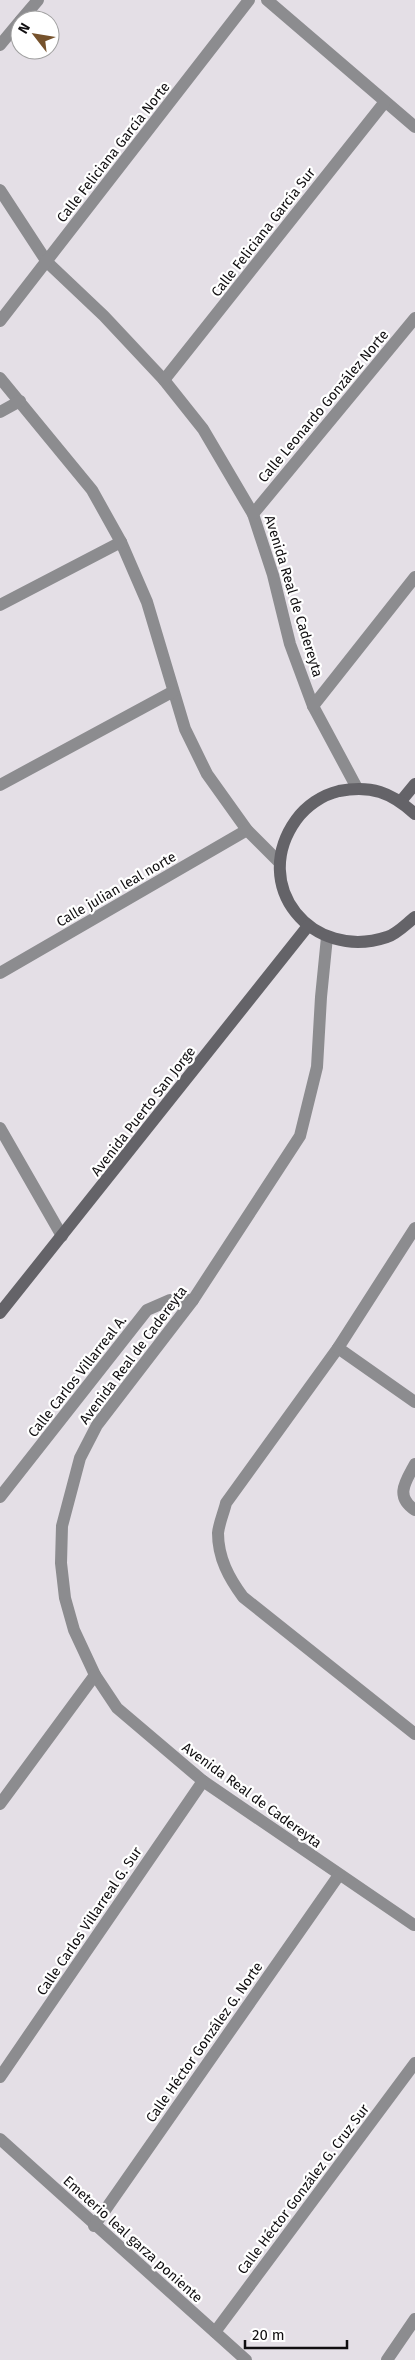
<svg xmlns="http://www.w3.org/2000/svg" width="415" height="2360" font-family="'Fira Sans',sans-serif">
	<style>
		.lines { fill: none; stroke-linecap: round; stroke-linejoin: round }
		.street { stroke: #8c8c8f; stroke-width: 12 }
		.secondary { stroke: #646368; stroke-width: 12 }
		.labels { text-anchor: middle; stroke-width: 4.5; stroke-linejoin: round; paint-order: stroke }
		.street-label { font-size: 14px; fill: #100e10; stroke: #fff }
	</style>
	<rect width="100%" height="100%" fill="#e4dfe6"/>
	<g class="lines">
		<g class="street">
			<path d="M 267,0 L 415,127"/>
			<path d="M 21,20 L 38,0"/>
			<path d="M 0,45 L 20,21"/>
			<path d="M 0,190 L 47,262 L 104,316 L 164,380 L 203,429 L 253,514 L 273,575 L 290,644 L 313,706 L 357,788"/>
			<path d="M 0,321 L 249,0"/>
			<path d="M 0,378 L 92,490 L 121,542 L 147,602 L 185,729 L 207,774 L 247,830 L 279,862"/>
			<path d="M 164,380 L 384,103"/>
			<path d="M 0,412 L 20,401"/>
			<path d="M 253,514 L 415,318"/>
			<path d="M 0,605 L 121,542"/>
			<path d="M 313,706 L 415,577"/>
			<path d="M 0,785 L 172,692"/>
			<path d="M 327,937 L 321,997 L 317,1067 L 300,1136 L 193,1300 L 97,1425 L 80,1458 L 62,1526 L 61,1563 L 65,1598 L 74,1630 L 95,1675 L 117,1708 L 203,1781 L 414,1925"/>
			<path d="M 0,973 L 247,830"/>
			<path d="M 0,1128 L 62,1236"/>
			<path d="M 415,1228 L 338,1348 L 226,1503 C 224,1512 219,1523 218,1533 C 218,1558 229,1578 243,1597 L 415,1734"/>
			<path d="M 338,1348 L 415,1402"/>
			<path d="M 415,1464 C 406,1481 394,1496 415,1510"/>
			<path d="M 0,1497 L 147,1310 L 170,1300 L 193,1300"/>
			<path d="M 0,1804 L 95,1675"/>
			<path d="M 0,2077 L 203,1781"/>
			<path d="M 0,2139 L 246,2360"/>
			<path d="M 94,2226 L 339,1875"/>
			<path d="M 215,2332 L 415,2063"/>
			<path d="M 387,2360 L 415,2319"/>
		</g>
		<g class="secondary">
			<path d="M 401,801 L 415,784"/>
			<path d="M 415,814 C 391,792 371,785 339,791 C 322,795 306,806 296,820 C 249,886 312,962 387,937 C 397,934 407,923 415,917"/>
			<path d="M 0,1313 L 308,926"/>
		</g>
	</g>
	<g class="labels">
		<g class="street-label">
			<text transform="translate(113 152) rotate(-52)" y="5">Calle Feliciana García Norte</text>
			<text transform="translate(263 232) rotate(-52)" y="5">Calle Feliciana García Sur</text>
			<text transform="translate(323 406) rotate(-50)" y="5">Calle Leonardo González Norte</text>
			<text transform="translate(294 596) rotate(73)" y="5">Avenida Real de Cadereyta</text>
			<text transform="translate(116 889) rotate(-30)" y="5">Calle julian leal norte</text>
			<text transform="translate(143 1111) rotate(-52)" y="5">Avenida Puerto San Jorge</text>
			<text transform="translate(133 1355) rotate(-53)" y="5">Avenida Real de Cadereyta</text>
			<text transform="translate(77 1376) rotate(-52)" y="5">Calle Carlos Villarreal A.</text>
			<text transform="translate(252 1795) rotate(36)" y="5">Avenida Real de Cadereyta</text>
			<text transform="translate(89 1921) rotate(-56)" y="5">Calle Carlos Villarreal G. Sur</text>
			<text transform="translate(204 2042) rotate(-55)" y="5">Calle Héctor González G. Norte</text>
			<text transform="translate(303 2189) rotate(-53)" y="5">Calle Héctor González G. Cruz Sur</text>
			<text transform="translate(133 2239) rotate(42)" y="5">Emeterio leal garza poniente</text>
		</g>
	</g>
	<g transform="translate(35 35) rotate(301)"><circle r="24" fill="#ffffff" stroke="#9f9f9f"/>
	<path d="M0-4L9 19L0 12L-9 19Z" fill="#76522c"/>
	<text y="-8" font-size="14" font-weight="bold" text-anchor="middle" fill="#100e10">N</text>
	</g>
	<path d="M245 2340v8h102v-8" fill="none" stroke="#100e10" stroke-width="2.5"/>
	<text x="252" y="2340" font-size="15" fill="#100e10" stroke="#ffffff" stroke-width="4" paint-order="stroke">20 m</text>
</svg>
